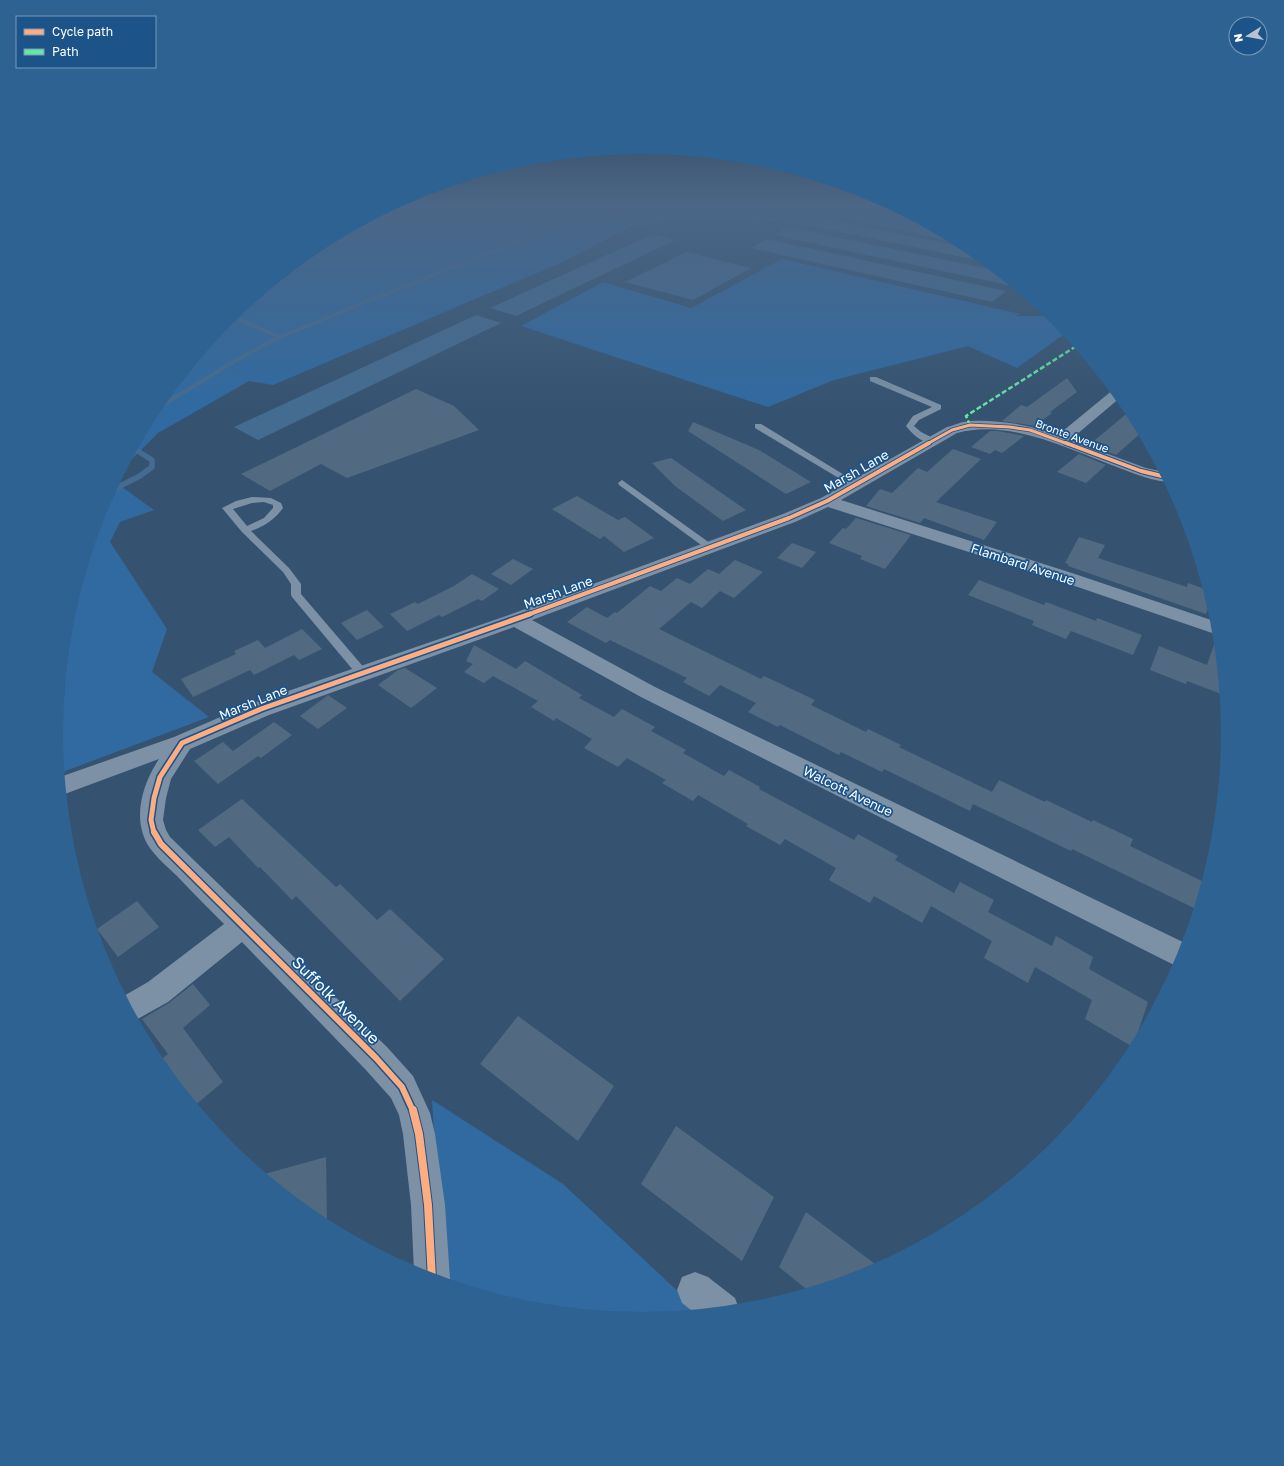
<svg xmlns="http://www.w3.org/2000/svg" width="1284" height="1466" font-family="'Golos Text',sans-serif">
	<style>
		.green { fill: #306aa1 }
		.water { fill: #446c91 }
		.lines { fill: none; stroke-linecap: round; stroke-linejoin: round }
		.stream-far2 { stroke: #446c91; stroke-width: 3.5 }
		.stream-far1 { stroke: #446c91; stroke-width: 4 }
		.stream { stroke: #446c91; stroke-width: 5.5 }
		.building { fill: #516a81 }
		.lane { fill: #7c91a6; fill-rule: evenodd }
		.street { fill: #7c91a6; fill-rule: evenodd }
		.quiet { stroke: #66e7a1; stroke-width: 2.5; stroke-dasharray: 5 2.5; stroke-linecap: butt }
		.cycleway-far4-casing { stroke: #1c548a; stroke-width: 4.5 }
		.cycleway-far3-casing { stroke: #1c548a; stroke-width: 6 }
		.cycleway-far2-casing { stroke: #1c548a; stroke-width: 8 }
		.cycleway-far1-casing { stroke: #1c548a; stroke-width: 9 }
		.cycleway-casing { stroke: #1c548a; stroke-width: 10 }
		.cycleway-far4 { stroke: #ffac80; stroke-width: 3 }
		.cycleway-far3 { stroke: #ffac80; stroke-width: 4 }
		.cycleway-far2 { stroke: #ffac80; stroke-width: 5 }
		.cycleway-far1 { stroke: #ffac80; stroke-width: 6 }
		.cycleway { stroke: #ffac80; stroke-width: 8 }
		.labels { text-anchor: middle; stroke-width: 3.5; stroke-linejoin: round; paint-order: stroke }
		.far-street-label { font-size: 11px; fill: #fff; stroke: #1c548a }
		.street-label { font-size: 13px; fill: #fff; stroke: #1c548a }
		.near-street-label { font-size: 16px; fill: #fff; stroke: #1c548a }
	</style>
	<rect width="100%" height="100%" fill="#355371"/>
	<g class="green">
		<path d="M 392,205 L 892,205 L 963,243 L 812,212 L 776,213 L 760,222 L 720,218 L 673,220 L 630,227 L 565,261 L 273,385 L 249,381 L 158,433 L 132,459 L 117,479 L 155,407 L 228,318 L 317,246 Z"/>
		<path d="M 782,259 L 1020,314 L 1015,316 L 1048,316 L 1057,319 L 1069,334 L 1060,337 L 1017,368 L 968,346 L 834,380 L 768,407 L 521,326 L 603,282 L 691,308 Z"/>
		<path d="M 115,482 L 154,510 L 120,522 L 110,542 L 167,629 L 152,672 L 209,717 L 60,773 L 56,733 L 67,618 L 101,509 Z"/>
		<path d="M 432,1100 L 563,1184 L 701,1313 L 642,1319 L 527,1308 L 444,1282 Z"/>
	</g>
	<g class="water">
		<path d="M 887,205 L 892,205 L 961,243 C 945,239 915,237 902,225 C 896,220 893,211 887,205 Z"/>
		<path d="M 806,215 L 970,248 L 987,262 L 796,223 Z"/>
		<path d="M 788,227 L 999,271 L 1012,282 L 1008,285 L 774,235 Z"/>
		<path d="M 653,234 L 675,240 L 516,316 L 490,308 Z"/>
		<path d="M 766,239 L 1006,291 L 992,302 L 751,248 Z"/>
		<path d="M 686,252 L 751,268 L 693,300 L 625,282 Z"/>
		<path d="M 476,315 L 501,323 L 258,440 L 234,427 Z"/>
	</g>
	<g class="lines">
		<g class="stream-far2">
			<path d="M 773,205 L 776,211 L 783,216"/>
			<path d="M 759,216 L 776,211"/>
			<path d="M 346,310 L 591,212 C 652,205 717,211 777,220"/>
		</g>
		<g class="stream-far1">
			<path d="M 231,316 L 280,337"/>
			<path d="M 153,411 L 238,359 L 280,337 L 349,309"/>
		</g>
		<path class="stream" d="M 110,491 L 140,476 L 152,467 L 152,460 L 133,448"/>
	</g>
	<g class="building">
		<path d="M 1067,378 L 1077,392 L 1050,412 L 1052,413 L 1035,426 L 1002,421 L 1021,405 L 1027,407 Z"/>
		<path d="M 416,389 L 454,406 L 479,430 L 347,478 L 321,464 L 270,491 L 241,474 Z"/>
		<path d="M 1131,410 L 1142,432 L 1116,455 L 1089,445 Z"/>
		<path d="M 693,422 L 759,450 L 811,482 L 786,494 L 688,431 Z"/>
		<path d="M 990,431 L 998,431 L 1024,436 L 1002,453 L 995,450 L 990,454 L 971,447 Z"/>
		<path d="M 953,449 L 981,459 L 936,502 L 997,522 L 984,540 L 924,518 L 920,523 L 866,506 L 880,489 L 892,493 L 918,468 L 927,472 Z"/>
		<path d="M 1079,454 L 1106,465 L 1086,483 L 1057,472 Z"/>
		<path d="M 671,458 L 746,510 L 723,521 L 675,486 L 652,463 Z"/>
		<path d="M 577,496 L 618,520 L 625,517 L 654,538 L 624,552 L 604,536 L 600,539 L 552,509 Z"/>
		<path d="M 856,518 L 911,535 L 885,569 L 860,559 L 862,556 L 829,543 L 843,528 L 846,529 Z"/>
		<path d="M 1079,537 L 1105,545 L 1098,558 L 1187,587 L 1188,583 L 1208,590 L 1211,600 L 1206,614 L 1068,566 L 1068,564 L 1065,563 Z"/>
		<path d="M 792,543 L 816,552 L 802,568 L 777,558 Z"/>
		<path d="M 513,559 L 533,569 L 511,585 L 491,574 Z"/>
		<path d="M 735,560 L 763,572 L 734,598 L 720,591 L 702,608 L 691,602 L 659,629 L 761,679 L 764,676 L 815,700 L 811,705 L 866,732 L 868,729 L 901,745 L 899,747 L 992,792 L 999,780 L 1045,802 L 1046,800 L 1092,822 L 1093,820 L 1133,839 L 1130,846 L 1206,883 L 1198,910 L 1072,849 L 1071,851 L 973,804 L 970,811 L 884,769 L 882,772 L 841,752 L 839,755 L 780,725 L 778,727 L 748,712 L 756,703 L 720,685 L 709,696 L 683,682 L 687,678 L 610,640 L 606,643 L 567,622 L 587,607 L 607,618 L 615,612 L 617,613 L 650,586 L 661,591 L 677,578 L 690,584 L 708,569 L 719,574 Z"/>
		<path d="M 472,574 L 499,589 L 482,601 L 478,599 L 442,617 L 439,615 L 407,631 L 390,614 L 415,602 L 418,604 L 454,586 Z"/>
		<path d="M 979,580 L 1044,605 L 1046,602 L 1096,621 L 1097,618 L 1142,635 L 1133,655 L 1071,631 L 1066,639 L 1032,625 L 1034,621 L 968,595 Z"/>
		<path d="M 367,610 L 384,627 L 357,640 L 341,623 Z"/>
		<path d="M 302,629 L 322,649 L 299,660 L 294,655 L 254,675 L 250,670 L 193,697 L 181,679 L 236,654 L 234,651 L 258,640 L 265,648 Z"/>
		<path d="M 1217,636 L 1218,636 L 1224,695 L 1187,681 L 1186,684 L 1150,670 L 1159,646 L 1207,665 Z"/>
		<path d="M 474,645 L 516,669 L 525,661 L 582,695 L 579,698 L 614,717 L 622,709 L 655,727 L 651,731 L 686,750 L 683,753 L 724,776 L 729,770 L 760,787 L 759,789 L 854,840 L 858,834 L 898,856 L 895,860 L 954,893 L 960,882 L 994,900 L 988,912 L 1052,946 L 1056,936 L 1093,957 L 1089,969 L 1148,1002 L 1133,1047 L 1085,1019 L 1092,1000 L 1035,967 L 1028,983 L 984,958 L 992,941 L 931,906 L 922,923 L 874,896 L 870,903 L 829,880 L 836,868 L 785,839 L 780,845 L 746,826 L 748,824 L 698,795 L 693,801 L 662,783 L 666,780 L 627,758 L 618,767 L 584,748 L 592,739 L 556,718 L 554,721 L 531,707 L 538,701 L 493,676 L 484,683 L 464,672 L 473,664 L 466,661 Z"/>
		<path d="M 405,668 L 437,688 L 411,708 L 378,685 L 398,670 Z"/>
		<path d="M 328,695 L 347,708 L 318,729 L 300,716 Z"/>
		<path d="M 274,722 L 292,735 L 261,758 L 258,756 L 218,784 L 194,761 L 223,742 L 233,751 Z"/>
		<path d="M 242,799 L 336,887 L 340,884 L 377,920 L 390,909 L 444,959 L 400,1001 L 296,896 L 292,900 L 260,867 L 258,868 L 229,837 L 215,847 L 198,830 Z"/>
		<path d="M 137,901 L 159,927 L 118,957 L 97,929 Z"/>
		<path d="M 193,984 L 210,1005 L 183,1028 L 223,1082 L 194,1106 L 158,1062 L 168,1054 L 142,1019 L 169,1003 Z"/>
		<path d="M 518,1016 L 614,1086 L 578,1141 L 480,1064 Z"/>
		<path d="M 676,1126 L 774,1197 L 742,1261 L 641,1184 Z"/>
		<path d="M 326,1157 L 327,1226 L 316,1220 L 261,1175 Z"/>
		<path d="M 806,1212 L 879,1267 L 866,1274 L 810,1292 L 779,1267 Z"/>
	</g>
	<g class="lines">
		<g class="lane">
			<path d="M 870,377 L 876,377 L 941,405 L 941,409 L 919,420 L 914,426 L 921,432 L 935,439 L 935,443 C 924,445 912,434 906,426 L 913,416 L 932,407 L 870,381 Z"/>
			<path d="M 755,424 L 761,424 L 859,484 L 855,487 L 852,486 L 755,428 Z"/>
			<path d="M 622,480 L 714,546 L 716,548 L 714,550 L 708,550 L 619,485 L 618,483 Z"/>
			<path d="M 252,497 L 271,498 L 281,503 L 283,508 C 274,520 265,526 251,531 L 289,568 L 301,584 L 301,594 L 366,670 L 368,673 L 366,676 L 358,676 L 292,597 L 291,595 L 291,584 L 283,572 L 242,532 L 222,508 L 236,501 ZM 264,502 L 273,505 L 273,508 L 264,518 L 247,526 L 233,509 L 252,503 Z"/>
		</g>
		<g class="street">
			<path d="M 1114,389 L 1121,397 L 1070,440 L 1146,468 L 1164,472 L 1169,481 C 1157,483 1133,473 1122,469 C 1072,451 1011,418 957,433 L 841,500 L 1075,574 L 1217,622 L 1218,635 L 1063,582 L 828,507 L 795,522 L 532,620 L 655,687 L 1187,944 L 1178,967 L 641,697 L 514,627 L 269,715 L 190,749 L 171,779 L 166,798 L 163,820 L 166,830 L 170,837 L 387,1047 L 413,1076 L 430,1113 L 435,1134 L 445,1205 L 450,1279 L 448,1283 L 414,1272 L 411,1205 L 403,1134 L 399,1115 L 391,1098 L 365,1069 L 242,942 L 168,1002 L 134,1021 L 122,997 L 148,982 L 224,924 C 208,908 192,892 177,876 C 169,868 160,861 153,852 C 130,825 141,786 159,759 L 62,795 L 60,777 L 174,737 L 253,703 L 509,615 L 783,514 L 821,498 L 947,427 C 955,425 963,421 971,421 C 1001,420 1030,425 1058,435 Z"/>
			<path d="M 695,1272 L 708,1277 L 735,1298 L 739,1309 L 696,1314 L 682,1303 L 677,1290 L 682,1277 Z"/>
		</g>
		<path class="quiet" d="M 970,425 L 966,416 L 1078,345"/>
		<g class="cycleway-far4-casing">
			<path id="cycleway-far4" d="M 927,444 L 952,430 L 970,425 L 1010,427 L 1030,430 L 1068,444"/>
		</g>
		<g class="cycleway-far3-casing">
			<g id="cycleway-far3">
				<path d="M 1066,443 L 1141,471 L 1166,477"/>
				<path d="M 527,615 L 789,518 L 827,501 L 929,443"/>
			</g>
		</g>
		<g class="cycleway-far2-casing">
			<path id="cycleway-far2" d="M 154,833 L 151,820 L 154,798 L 160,777 L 182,743 L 261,709 L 530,614"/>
		</g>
		<g class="cycleway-far1-casing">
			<path id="cycleway-far1" d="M 154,832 L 161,844 L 376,1058 L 402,1087 L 413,1111"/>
		</g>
		<g class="cycleway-casing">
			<path id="cycleway" d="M 413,1110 L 419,1134 L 428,1205 L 432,1279"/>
		</g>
		<use href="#cycleway-far4" class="cycleway-far4"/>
		<use href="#cycleway-far3" class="cycleway-far3"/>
		<use href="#cycleway-far2" class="cycleway-far2"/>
		<use href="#cycleway-far1" class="cycleway-far1"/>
		<use href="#cycleway" class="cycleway"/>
	</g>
	<linearGradient id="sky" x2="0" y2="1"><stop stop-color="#1d2e3e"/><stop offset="0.5" stop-color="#4b6686"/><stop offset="1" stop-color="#4b6686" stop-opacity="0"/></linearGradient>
	<rect width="1284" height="410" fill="url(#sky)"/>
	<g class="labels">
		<g class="far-street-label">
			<text transform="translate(1072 436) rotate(20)" y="4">Bronte Avenue</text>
		</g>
		<g class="street-label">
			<text transform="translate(856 471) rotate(-30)" y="5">Marsh Lane</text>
			<text transform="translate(1023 564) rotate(18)" y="5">Flambard Avenue</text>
			<text transform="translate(558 592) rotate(-20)" y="5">Marsh Lane</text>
			<text transform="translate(253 702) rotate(-22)" y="5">Marsh Lane</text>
			<text transform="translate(848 791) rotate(26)" y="5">Walcott Avenue</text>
		</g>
		<g class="near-street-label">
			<text transform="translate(336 1000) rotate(45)" y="6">Suffolk Avenue</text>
		</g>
	</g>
	<path d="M0 0H1284V1466H0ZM63 733a579 579 0 1 1 1158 0a579 579 0 1 1-1158 0Z" fill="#2e6293" fill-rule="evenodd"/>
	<rect x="16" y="16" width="140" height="52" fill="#1c548a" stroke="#7798b9"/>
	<rect x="24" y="29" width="20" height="6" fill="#ffac80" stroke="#7798b9"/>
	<text x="52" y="36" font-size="12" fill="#ffffff">Cycle path</text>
	<rect x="24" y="49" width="20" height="6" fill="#66e7a1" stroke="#7798b9"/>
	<text x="52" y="56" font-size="12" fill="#ffffff">Path</text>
	<g transform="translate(1248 36) rotate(259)"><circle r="19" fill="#1c548a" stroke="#7798b9"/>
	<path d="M0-3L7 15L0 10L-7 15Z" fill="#b8c3cd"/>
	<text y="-6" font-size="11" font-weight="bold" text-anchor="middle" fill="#ffffff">N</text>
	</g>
</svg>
